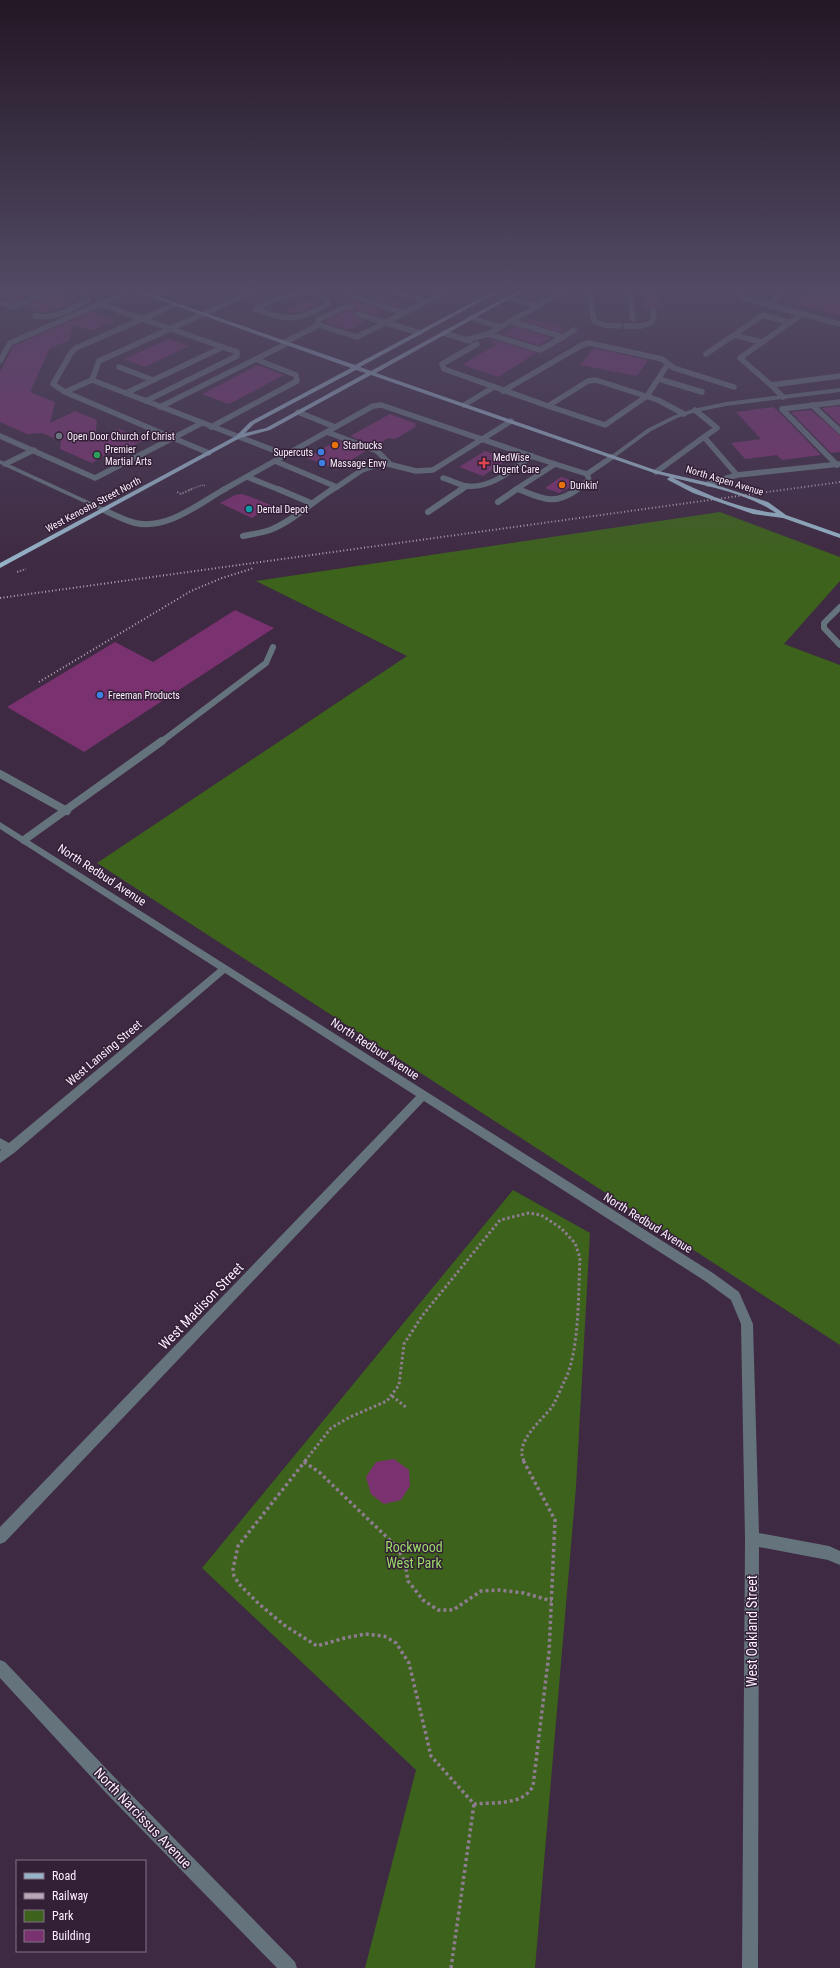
<svg xmlns="http://www.w3.org/2000/svg" width="840" height="1968" font-family="'Roboto Condensed',sans-serif">
	<style>
		.built { fill: #482f4d }
		.green { fill: #3d621b }
		.building { fill: #7a316f }
		.lines { fill: none; stroke-linecap: round; stroke-linejoin: round }
		.path-far3 { stroke: #8e7d91; stroke-width: 1.5; stroke-dasharray: 1 1; stroke-linecap: butt }
		.path-far2 { stroke: #8e7d91; stroke-width: 2; stroke-dasharray: 1.5 1.5; stroke-linecap: butt }
		.path-far1 { stroke: #8e7d91; stroke-width: 3; stroke-dasharray: 2.5 2.5; stroke-linecap: butt }
		.path { stroke: #8e7d91; stroke-width: 3.5; stroke-dasharray: 3 3; stroke-linecap: butt }
		.lane-far2 { stroke: #65737d; stroke-width: 5.5 }
		.lane-far1 { stroke: #65737d; stroke-width: 6 }
		.lane { stroke: #65737d; stroke-width: 8 }
		.street { fill: #65737d; fill-rule: evenodd }
		.primary { fill: #96b3c7; fill-rule: evenodd }
		.rail { stroke: #b6a6b8; stroke-width: 2; stroke-dasharray: 1 2.5; stroke-linecap: butt }
		.worship-dot { fill: #6b7280; stroke: #332037; stroke-width: 1.5 }
		.food-dot { fill: #e8710a; stroke: #332037; stroke-width: 1.5 }
		.shop-dot { fill: #3f7fe0; stroke: #332037; stroke-width: 1.5 }
		.leisure-dot { fill: #2e9e5b; stroke: #332037; stroke-width: 1.5 }
		.health-dot { fill: #e0444e; stroke: #332037; stroke-width: 1.5 }
		.culture-dot { fill: #0f9aa8; stroke: #332037; stroke-width: 1.5 }
		.labels { text-anchor: middle; stroke-width: 3; stroke-linejoin: round; paint-order: stroke }
		.far-poi-label { font-size: 10px; fill: #fbeefd; stroke: #332037; text-anchor: start }
		.far-street-label { font-size: 10px; fill: #fbeefd; stroke: #332037 }
		.street-label { font-size: 12px; fill: #fbeefd; stroke: #332037 }
		.near-street-label { font-size: 14px; fill: #fbeefd; stroke: #332037 }
		.near-park-label { font-size: 14px; fill: #9bda68; stroke: #332037 }
	</style>
	<rect width="100%" height="100%" fill="#3e2a42"/>
	<path class="built" d="M 529,315 L 591,333 L 545,360 L 483,341 Z"/>
	<g class="green">
		<path d="M 720,512 L 840,557 L 840,581 L 784,644 L 840,665 L 840,1345 L 97,863 L 407,656 L 256,581 Z"/>
		<path d="M 513,1190 L 590,1233 L 576,1487 L 535,1968 L 365,1968 L 416,1770 L 202,1568 Z"/>
	</g>
	<g class="building">
		<path d="M 0,291 L 39,291 L 14,302 L 0,296 Z"/>
		<path d="M 54,291 L 74,298 L 65,302 L 71,304 L 49,312 L 38,312 L 25,306 L 52,295 Z"/>
		<path d="M 641,291 L 659,291 L 662,308 L 657,308 L 653,305 L 649,308 L 644,308 Z"/>
		<path d="M 809,291 L 840,291 L 840,316 L 791,303 Z"/>
		<path d="M 365,292 L 377,295 L 401,302 L 395,306 L 361,294 Z"/>
		<path d="M 309,299 L 321,303 L 299,312 L 293,313 L 285,311 Z"/>
		<path d="M 350,300 L 384,311 L 376,315 L 356,310 L 353,312 L 354,317 L 365,321 L 348,330 L 324,322 L 348,310 L 355,310 L 355,304 L 346,302 Z"/>
		<path d="M 92,312 L 115,321 L 92,330 L 72,325 L 70,340 L 50,348 L 30,392 L 55,402 L 50,423 L 75,411 L 97,420 L 95,441 L 119,429 L 144,440 L 116,454 L 107,454 L 92,463 L 60,449 L 61,441 L 42,433 L 27,434 L 0,422 L 0,372 L 13,346 Z"/>
		<path d="M 531,319 L 563,329 L 560,332 L 527,322 Z"/>
		<path d="M 517,327 L 550,338 L 538,345 L 504,334 Z"/>
		<path d="M 168,339 L 189,346 L 145,367 L 124,359 Z"/>
		<path d="M 494,340 L 536,353 L 498,377 L 462,365 L 497,344 L 491,342 Z"/>
		<path d="M 594,348 L 648,360 L 637,376 L 580,365 Z"/>
		<path d="M 258,365 L 284,375 L 229,404 L 202,394 Z"/>
		<path d="M 840,406 L 840,425 L 822,408 Z"/>
		<path d="M 773,407 L 780,413 L 821,455 L 782,460 L 777,455 L 745,459 L 731,443 L 761,439 L 736,412 Z"/>
		<path d="M 811,410 L 840,435 L 840,452 L 831,453 L 791,412 Z"/>
		<path d="M 390,414 L 417,424 L 414,425 L 417,426 L 395,439 L 388,438 L 375,446 L 350,436 Z"/>
		<path d="M 337,440 L 366,451 L 336,469 L 307,458 Z"/>
		<path d="M 485,451 L 508,459 L 483,476 L 459,467 Z"/>
		<path d="M 561,477 L 578,483 L 559,493 L 545,488 Z"/>
		<path d="M 242,494 L 251,497 L 273,506 L 252,518 L 220,503 L 235,495 Z"/>
		<path d="M 235,610 L 274,628 L 84,752 L 7,707 L 115,642 L 153,662 Z"/>
		<path d="M 394,1459 L 409,1470 L 410,1486 L 401,1500 L 384,1504 L 371,1494 L 366,1477 L 376,1462 Z"/>
	</g>
	<g class="lines">
		<path class="path-far3" d="M 189,490 L 202,485 L 206,486"/>
		<g class="path-far2">
			<path d="M 177,492 L 181,494 L 192,489"/>
			<path d="M 17,572 L 26,569"/>
		</g>
		<g class="path-far1">
			<path d="M 392,1396 L 407,1408"/>
			<path d="M 305,1461 L 331,1428 L 350,1417 L 387,1401 L 399,1385 L 404,1344 L 422,1316 L 500,1220 L 529,1213 L 541,1215 L 561,1228 L 575,1243 L 580,1258 C 578,1293 580,1352 564,1382 C 560,1390 557,1399 552,1407 C 542,1420 514,1442 524,1461"/>
		</g>
		<g class="path">
			<path d="M 306,1460 L 238,1546 L 233,1569 L 234,1576 L 239,1584 L 259,1604 L 284,1625 L 317,1646 L 345,1638 L 365,1634 L 384,1636 L 396,1643 L 409,1663 L 431,1756 L 474,1804 C 494,1802 523,1806 533,1786 L 549,1653 L 555,1520 L 523,1460"/>
			<path d="M 304,1462 L 319,1472 L 396,1546 L 405,1562 L 408,1581 L 423,1600 L 438,1610 L 453,1610 L 481,1591 L 499,1590 L 524,1593 L 552,1601"/>
			<path d="M 451,1968 L 474,1804"/>
		</g>
		<g class="lane-far2">
			<path d="M 254,291 L 99,361 L 92,380 L 286,455"/>
			<path d="M 350,291 L 348,292 L 349,295 L 404,313"/>
			<path d="M 394,291 L 426,301"/>
			<path d="M 487,291 L 494,293"/>
			<path d="M 589,291 L 594,321 L 604,325 L 619,326"/>
			<path d="M 629,291 L 633,319"/>
			<path d="M 736,291 L 743,298 L 840,324"/>
			<path d="M 156,298 L 166,291"/>
			<path d="M 509,298 L 537,306"/>
			<path d="M 0,302 L 13,307 L 50,291"/>
			<path d="M 100,304 L 237,352 L 237,356 L 146,401"/>
			<path d="M 768,305 L 786,291"/>
			<path d="M 255,309 C 289,321 296,322 328,304 L 327,300 L 315,291"/>
			<path d="M 255,309 L 275,299 L 312,291"/>
			<path d="M 357,314 L 420,333"/>
			<path d="M 35,316 C 55,320 73,308 89,299 L 79,291"/>
			<path d="M 472,318 L 500,327"/>
			<path d="M 319,325 L 318,320 L 347,306 L 352,307"/>
			<path d="M 626,326 L 642,326 L 651,323 L 654,317 L 653,309"/>
			<path d="M 444,333 L 470,341"/>
			<path d="M 488,334 L 540,350 L 563,337 L 510,321"/>
			<path d="M 734,335 L 761,342"/>
			<path d="M 563,337 L 574,330"/>
			<path d="M 465,340 L 488,334 L 564,291"/>
			<path d="M 283,343 L 319,325 L 357,337 L 445,292 L 443,291"/>
			<path d="M 477,344 L 442,364 L 444,369 L 548,406 L 588,381 L 596,380 L 658,400 L 684,414"/>
			<path d="M 706,354 L 763,315 L 790,323"/>
			<path d="M 0,361 L 10,343 L 130,291"/>
			<path d="M 119,367 L 153,380"/>
			<path d="M 659,379 L 702,392"/>
			<path d="M 92,380 L 65,392 L 173,438 L 202,423"/>
			<path d="M 771,385 L 740,358 L 802,314"/>
			<path d="M 503,391 L 582,345 L 589,343 L 662,359 L 674,368 L 734,387"/>
			<path d="M 65,392 L 53,384 L 71,353 L 76,348 L 174,305"/>
			<path d="M 126,393 L 223,347"/>
			<path d="M 783,397 L 771,385 L 840,376"/>
			<path d="M 464,405 L 494,387"/>
			<path d="M 812,405 L 840,431"/>
			<path d="M 548,406 L 605,425 L 647,396 L 668,364"/>
			<path d="M 160,407 L 286,344"/>
			<path d="M 695,410 L 717,428 L 704,437"/>
			<path d="M 298,412 L 335,427"/>
			<path d="M 211,427 L 297,381 L 296,375 L 255,359"/>
			<path d="M 327,432 L 377,451 L 389,463"/>
			<path d="M 0,436 L 95,478 L 173,438 L 209,453"/>
			<path d="M 275,461 L 337,487 L 331,490"/>
			<path d="M 5,464 L 34,450"/>
			<path d="M 837,465 L 782,409 L 840,402"/>
			<path d="M 656,472 L 704,437 L 737,475"/>
			<path d="M 247,477 L 280,490"/>
			<path d="M 443,478 C 451,480 459,485 467,486 C 491,489 513,469 532,456"/>
			<path d="M 708,484 L 737,475 L 840,464"/>
			<path d="M 337,487 L 362,470 L 384,463 L 416,471 L 433,470 L 511,421"/>
			<path d="M 517,489 L 521,490"/>
			<path d="M 223,490 L 373,406 L 381,405 L 555,464"/>
			<path d="M 460,490 L 467,486"/>
			<path d="M 515,490 L 555,464 L 587,474 L 612,457"/>
			<path d="M 576,490 L 589,480 L 587,474"/>
		</g>
		<g class="lane-far1">
			<path d="M 278,489 L 311,503"/>
			<path d="M 518,489 C 543,499 554,506 578,489"/>
			<path d="M 498,502 L 517,489"/>
			<path d="M 104,510 C 114,515 124,520 135,523 C 168,530 198,504 225,489"/>
			<path d="M 428,512 L 462,489"/>
			<path d="M 243,536 C 252,534 262,533 270,530 C 293,521 312,502 333,489"/>
			<path d="M 840,607 L 824,623 L 824,628 L 840,645"/>
			<path d="M 161,742 L 266,663 L 273,647"/>
		</g>
		<g class="lane">
			<path d="M 0,774 L 67,811"/>
			<path d="M 24,840 L 162,741"/>
		</g>
		<g class="street">
			<path d="M 840,388 L 840,392 L 726,406 L 696,412 L 677,418 L 651,431 L 614,458 L 609,457 L 647,429 L 673,416 L 693,409 L 726,402 Z"/>
			<path d="M 0,460 L 106,509 L 107,510 L 102,511 L 0,464 Z"/>
			<path d="M 0,822 L 713,1273 L 739,1292 L 753,1324 L 759,1533 L 829,1546 L 840,1551 L 840,1565 L 828,1560 L 759,1547 L 758,1968 L 742,1968 L 745,1539 L 741,1324 L 731,1300 L 705,1281 L 424,1101 L 5,1542 L 0,1544 L 0,1527 L 416,1096 L 225,973 L 14,1153 L 0,1163 L 0,1151 L 1,1150 L 0,1149 L 0,1138 L 9,1143 L 218,969 L 0,829 Z"/>
			<path d="M 0,1660 L 5,1662 L 119,1782 L 295,1962 L 297,1968 L 277,1968 L 107,1794 L 0,1678 Z"/>
		</g>
		<path class="primary" d="M 134,291 L 142,291 L 355,365 L 494,291 L 500,291 L 360,367 L 371,371 L 517,291 L 523,291 L 376,373 L 658,471 L 710,483 L 768,502 L 786,515 L 840,534 L 840,538 L 783,518 L 753,514 L 693,493 L 668,480 L 667,479 L 670,477 L 654,473 L 371,375 L 270,430 L 240,438 L 0,568 L 0,563 L 236,436 L 250,422 L 351,368 ZM 356,370 L 366,373 L 266,428 L 245,433 L 254,424 ZM 673,478 C 704,485 749,494 776,513 C 740,509 705,494 673,478 Z"/>
		<g class="rail">
			<path d="M 0,598 L 840,482"/>
			<path d="M 39,682 L 191,591 L 222,578 L 254,568"/>
		</g>
	</g>
	<linearGradient id="sky" x2="0" y2="1"><stop stop-color="#221724"/><stop offset="0.51" stop-color="#524a65"/><stop offset="1" stop-color="#524a65" stop-opacity="0"/></linearGradient>
	<rect width="840" height="567" fill="url(#sky)"/>
	<circle class="worship-dot" cx="59" cy="436" r="4"/>
	<g class="food-dot">
		<circle cx="335" cy="445" r="4"/>
		<circle cx="562" cy="485" r="4"/>
	</g>
	<g class="shop-dot">
		<circle cx="321" cy="452" r="4"/>
		<circle cx="322" cy="463" r="4"/>
		<circle cx="100" cy="695" r="4"/>
	</g>
	<circle class="leisure-dot" cx="97" cy="455" r="4"/>
	<path class="health-dot" d="M482 457h4v4h4v4h-4v4h-4v-4h-4v-4h4z"/>
	<circle class="culture-dot" cx="249" cy="509" r="4"/>
	<g class="labels">
		<g class="far-poi-label">
			<text x="67" y="440">Open Door Church of Christ</text>
			<text x="343" y="449">Starbucks</text>
			<text x="105" y="453">Premier<tspan x="105" dy="12">Martial Arts</tspan></text>
			<text x="313" y="456" text-anchor="end">Supercuts</text>
			<text x="493" y="461">MedWise<tspan x="493" dy="12">Urgent Care</tspan></text>
			<text x="330" y="467">Massage Envy</text>
			<text x="570" y="489">Dunkin'</text>
			<text x="257" y="513">Dental Depot</text>
			<text x="108" y="699">Freeman Products</text>
		</g>
		<g class="far-street-label">
			<text transform="translate(725 480) rotate(17)" y="4">North Aspen Avenue</text>
			<text transform="translate(93 504) rotate(-28)" y="4">West Kenosha Street North</text>
		</g>
		<g class="street-label">
			<text transform="translate(102 875) rotate(33)" y="4">North Redbud Avenue</text>
			<text transform="translate(375 1049) rotate(33)" y="4">North Redbud Avenue</text>
			<text transform="translate(104 1053) rotate(-40)" y="4">West Lansing Street</text>
			<text transform="translate(648 1223) rotate(32)" y="4">North Redbud Avenue</text>
		</g>
		<g class="near-street-label">
			<text transform="translate(201 1306) rotate(-46)" y="5">West Madison Street</text>
			<text transform="translate(752 1631) rotate(-90)" y="5">West Oakland Street</text>
			<text transform="translate(143 1818) rotate(46)" y="5">North Narcissus Avenue</text>
		</g>
		<g class="near-park-label">
			<text x="414" y="1552">Rockwood<tspan x="414" dy="16">West Park</tspan></text>
		</g>
	</g>
	<rect x="16" y="1860" width="130" height="92" fill="#332037" stroke="#837286"/>
	<rect x="24" y="1873" width="20" height="6" fill="#96b3c7" stroke="#837286"/>
	<text x="52" y="1880" font-size="12" fill="#fbeefd">Road</text>
	<rect x="24" y="1893" width="20" height="6" fill="#b6a6b8" stroke="#837286"/>
	<text x="52" y="1900" font-size="12" fill="#fbeefd">Railway</text>
	<rect x="24" y="1910" width="20" height="12" fill="#3d621b" stroke="#837286"/>
	<text x="52" y="1920" font-size="12" fill="#fbeefd">Park</text>
	<rect x="24" y="1930" width="20" height="12" fill="#7a316f" stroke="#837286"/>
	<text x="52" y="1940" font-size="12" fill="#fbeefd">Building</text>
</svg>
